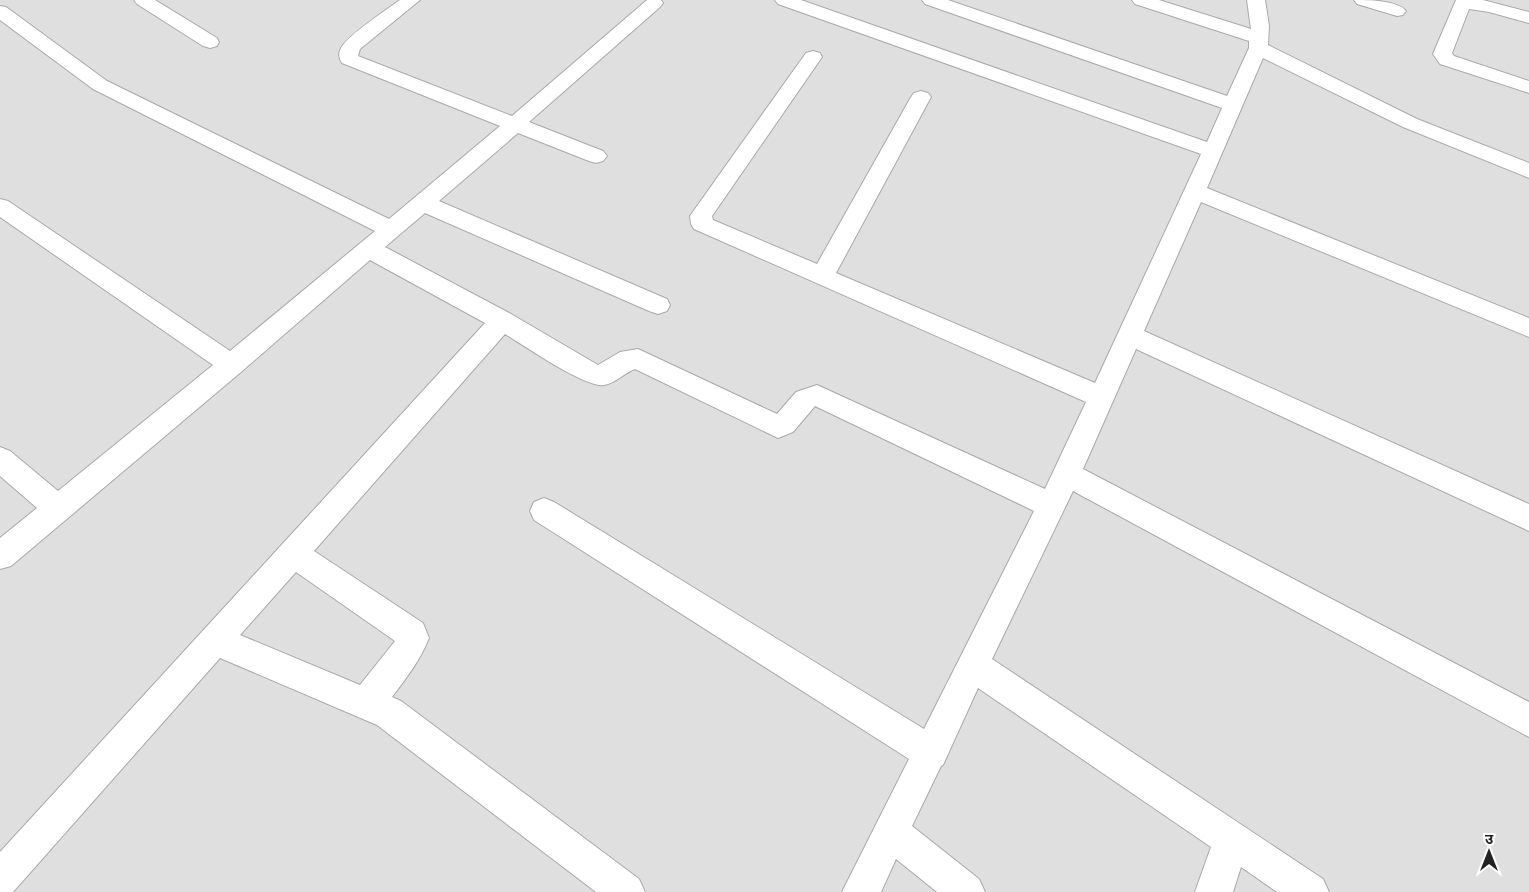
<svg xmlns="http://www.w3.org/2000/svg" width="1529" height="892" font-family="Figtree,'Noto Sans Devanagari',sans-serif">
	<style>
		.residential { fill: #e0dfdf }
		.lines { fill: none; stroke-linecap: round; stroke-linejoin: round }
		.minor-casing { stroke: #a9a9a9; stroke-width: 2 }
		.minor { fill: #fff; fill-rule: evenodd }
	</style>
	<rect width="100%" height="100%" fill="#f2efe9"/>
	<rect class="residential" x="0" y="0" width="1529" height="892"/>
	<g class="lines">
		<g class="minor-casing">
			<g id="minor">
				<path d="M 134,0 L 155,0 L 217,38 L 219,42 L 217,46 L 210,48 L 203,46 L 137,4 Z"/>
				<path d="M 400,0 L 420,0 L 360,49 L 358,56 L 512,116 L 647,0 L 661,0 L 663,3 L 660,7 L 529,122 L 603,151 L 607,156 L 603,161 L 596,163 L 589,161 L 518,133 L 439,201 L 667,299 L 670,305 L 667,311 L 658,314 L 649,311 L 425,213 L 385,247 L 511,314 L 598,365 L 620,352 L 638,349 L 777,414 L 796,392 L 817,385 L 1045,489 L 1086,402 L 694,229 L 691,224 L 690,216 L 806,53 L 813,51 L 820,53 L 822,57 L 712,216 L 713,220 L 817,264 L 911,97 L 914,93 L 921,91 L 928,93 L 931,97 L 836,273 L 1095,383 L 1201,154 L 778,4 L 775,0 L 801,0 L 1207,142 L 1222,108 L 925,4 L 922,0 L 948,0 L 1227,96 L 1249,48 L 1249,41 L 1135,4 L 1132,0 L 1159,0 L 1251,29 L 1247,0 L 1265,0 L 1269,26 L 1268,45 L 1417,119 L 1529,163 L 1529,178 L 1403,127 L 1263,58 L 1207,188 L 1529,318 L 1529,337 L 1201,202 L 1144,331 L 1529,504 L 1529,531 L 1136,349 L 1083,469 L 1529,702 L 1529,737 L 1073,491 L 992,659 L 1323,879 L 1329,892 L 1277,892 L 1241,867 L 1233,892 L 1195,892 L 1211,847 L 978,688 L 943,765 L 941,766 L 912,826 L 979,879 L 985,892 L 937,892 L 896,859 L 881,892 L 842,892 L 909,759 L 534,520 L 530,511 L 534,502 L 544,498 L 554,502 L 924,729 L 1034,511 L 815,406 L 793,432 L 778,438 L 635,369 C 624,373 616,383 604,385 C 587,389 523,345 505,334 L 314,551 L 423,623 L 429,638 C 420,661 406,678 392,697 L 401,701 L 639,879 L 645,892 L 596,892 L 377,725 L 220,658 L 13,892 L 0,892 L 0,852 L 485,323 L 370,260 L 241,372 L 11,566 L 0,569 L 0,538 L 37,508 L 0,476 L 0,447 L 10,451 L 58,491 L 213,365 L 0,217 L 0,199 L 8,201 L 230,351 L 375,231 L 93,89 L 0,20 L 0,6 L 6,7 L 107,81 L 389,219 L 500,126 L 342,63 C 339,59 338,53 341,48 C 348,35 386,10 400,0 ZM 296,572 L 395,641 L 360,685 L 240,635 Z"/>
				<path d="M 1354,0 C 1368,0 1397,0 1406,11 L 1403,15 L 1397,16 L 1357,4 Z"/>
				<path d="M 1456,0 L 1483,0 L 1529,12 L 1529,23 L 1489,12 L 1469,9 L 1452,53 L 1454,56 L 1529,81 L 1529,93 L 1440,64 L 1433,54 Z"/>
			</g>
		</g>
		<use href="#minor" class="minor"/>
	</g>
	<g transform="translate(1489 852)" stroke="#ffffff" stroke-width="4" paint-order="stroke">
	<path d="M0-4L9 19L0 12L-9 19Z" fill="#222222"/>
	<text y="-8" font-size="14" font-weight="bold" text-anchor="middle" fill="#222222">उ</text>
	</g>
</svg>
